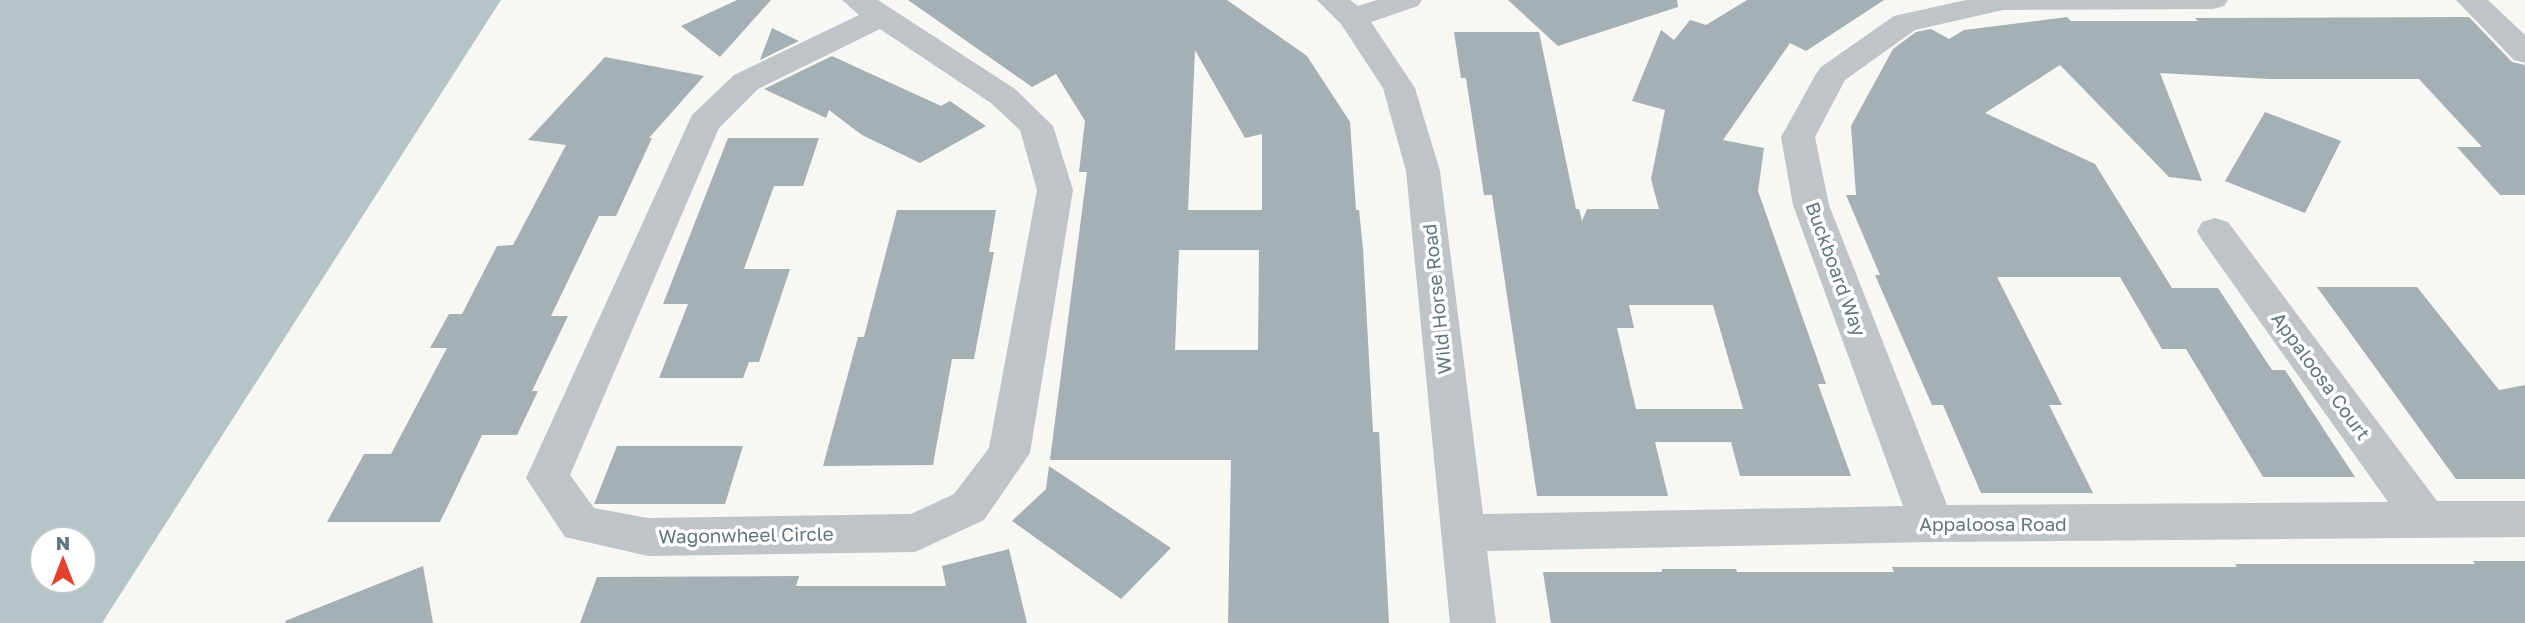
<svg xmlns="http://www.w3.org/2000/svg" width="2525" height="623" font-family="'Golos Text',sans-serif">
	<style>
		.water { fill: #b5c5c7; fill-rule: evenodd }
		.building { fill: #a5b0b4; fill-rule: evenodd }
		.lines { fill: none; stroke-linecap: round; stroke-linejoin: round }
		.minor { fill: #bec4c7; fill-rule: evenodd }
		.labels { text-anchor: middle; stroke-width: 7; stroke-linejoin: round; paint-order: stroke }
		.street-label { font-size: 19px; fill: #62767f; stroke: #fff }
	</style>
	<rect width="100%" height="100%" fill="#f7f7f4"/>
	<path class="water" d="M 0,0 L 501,0 L 102,623 L 0,623 ZM 42,539 L 84,539 L 84,581 L 42,581 Z"/>
	<g class="building">
		<path d="M 737,0 L 771,0 L 720,57 L 681,26 Z"/>
		<path d="M 908,0 L 1227,0 L 1307,56 L 1350,122 L 1356,210 L 1359,210 L 1363,249 L 1373,432 L 1379,432 L 1389,623 L 1228,623 L 1231,460 L 1050,460 L 1087,172 L 1079,172 L 1085,121 L 1056,74 L 1032,87 ZM 1195,50 L 1245,138 L 1262,134 L 1262,210 L 1188,210 ZM 1179,250 L 1259,250 L 1258,350 L 1175,350 Z"/>
		<path d="M 1508,0 L 1677,0 L 1678,7 L 1558,46 Z"/>
		<path d="M 1747,0 L 1884,0 L 1806,51 L 1790,43 L 1723,140 L 1764,148 L 1758,191 L 1826,384 L 1818,384 L 1851,476 L 1740,476 L 1731,442 L 1655,442 L 1668,496 L 1537,496 L 1492,195 L 1484,195 L 1466,78 L 1461,78 L 1454,32 L 1539,32 L 1576,209 L 1579,209 L 1582,221 L 1587,209 L 1659,209 L 1651,179 L 1665,110 L 1632,101 L 1661,30 L 1674,40 L 1690,20 L 1706,25 ZM 1629,305 L 1713,305 L 1743,409 L 1636,409 L 1617,328 L 1634,328 Z"/>
		<path d="M 2067,17 L 2071,21 L 2198,21 L 2195,18 L 2469,17 L 2512,62 L 2525,65 L 2525,195 L 2500,195 L 2457,147 L 2482,147 L 2419,79 L 2270,79 L 2160,73 L 2202,181 L 2169,177 L 2060,65 L 1985,113 L 2095,164 L 2172,288 L 2218,288 L 2272,370 L 2285,370 L 2355,477 L 2263,477 L 2186,349 L 2162,349 L 2120,277 L 1997,277 L 2062,405 L 2049,405 L 2093,493 L 1981,493 L 1943,405 L 1932,405 L 1875,275 L 1880,275 L 1846,195 L 1856,195 L 1851,126 L 1893,49 L 1916,32 L 1931,29 L 1949,39 L 1964,30 Z"/>
		<path d="M 772,28 L 799,41 L 760,60 Z"/>
		<path d="M 832,56 L 941,106 L 950,101 L 986,126 L 920,163 L 862,135 L 829,110 L 826,118 L 764,89 Z"/>
		<path d="M 605,57 L 704,76 L 649,138 L 652,138 L 616,216 L 599,216 L 551,316 L 568,316 L 532,391 L 538,391 L 517,435 L 482,435 L 440,522 L 327,522 L 364,454 L 391,454 L 447,348 L 430,348 L 449,314 L 462,314 L 497,246 L 513,245 L 566,145 L 528,140 Z"/>
		<path d="M 2265,112 L 2341,141 L 2305,213 L 2225,181 Z"/>
		<path d="M 728,138 L 819,138 L 803,186 L 774,186 L 744,269 L 790,269 L 759,362 L 749,362 L 743,378 L 659,378 L 688,304 L 663,304 Z"/>
		<path d="M 897,210 L 996,210 L 989,252 L 994,252 L 974,359 L 952,359 L 933,465 L 823,466 L 858,337 L 864,337 Z"/>
		<path d="M 2317,287 L 2417,287 L 2499,390 L 2525,385 L 2525,479 L 2456,479 Z"/>
		<path d="M 617,446 L 743,446 L 725,504 L 594,504 Z"/>
		<path d="M 1049,466 L 1171,548 L 1121,599 L 1012,521 L 1046,489 Z"/>
		<path d="M 1009,549 L 1027,623 L 580,623 L 597,577 L 799,576 L 796,586 L 946,586 L 942,566 Z"/>
		<path d="M 2473,561 L 2525,561 L 2525,623 L 1551,623 L 1543,572 L 1662,572 L 1662,569 L 1736,569 L 1737,572 L 1894,572 L 1892,567 L 2237,567 L 2235,564 L 2475,564 Z"/>
		<path d="M 423,566 L 433,623 L 286,623 L 285,621 Z"/>
	</g>
	<g class="lines">
		<g class="minor">
			<path d="M 842,0 L 878,0 L 1015,89 L 1053,126 L 1073,190 L 1030,453 L 984,520 L 915,552 L 648,556 L 565,537 L 526,478 L 692,115 L 734,75 L 859,15 ZM 880,29 L 991,103 L 1020,130 L 1037,190 L 989,448 L 954,494 L 911,514 L 648,518 L 594,508 L 570,475 L 719,128 L 758,89 Z"/>
			<path d="M 1317,0 L 1350,0 L 1358,6 L 1377,0 L 1422,0 L 1418,6 L 1371,22 L 1415,88 L 1440,171 L 1483,514 L 1903,506 L 1793,205 L 1781,137 L 1816,74 L 1821,67 L 1894,16 L 1966,0 L 2228,0 L 2224,6 L 2213,9 L 2003,10 L 1915,30 L 1845,80 L 1815,137 L 1829,205 L 1947,505 L 2388,502 L 2202,240 L 2197,231 L 2202,222 L 2215,218 L 2228,222 L 2437,501 L 2525,501 L 2525,537 L 1932,542 L 1487,551 L 1496,623 L 1450,623 L 1406,171 L 1383,88 L 1341,24 Z"/>
			<path d="M 2456,0 L 2488,0 L 2525,35 L 2525,63 L 2514,60 Z"/>
		</g>
	</g>
	<g class="labels">
		<g class="street-label">
			<text transform="translate(1836 269) rotate(70)" y="7">Buckboard Way</text>
			<text transform="translate(1437 299) rotate(-96)" y="7">Wild Horse Road</text>
			<text transform="translate(2321 376) rotate(54)" y="7">Appaloosa Court</text>
			<text x="1993" y="531">Appaloosa Road</text>
			<text transform="translate(746 535) rotate(-1)" y="7">Wagonwheel Circle</text>
		</g>
	</g>
	<g transform="translate(63 560)"><circle r="33" fill="#ffffff" stroke="#c0c8cc" stroke-width="2"/>
	<path d="M0-5L12 26L0 18L-12 26Z" fill="#e34129"/>
	<text y="-10" font-size="19" font-weight="bold" text-anchor="middle" fill="#62767f">N</text>
	</g>
</svg>
